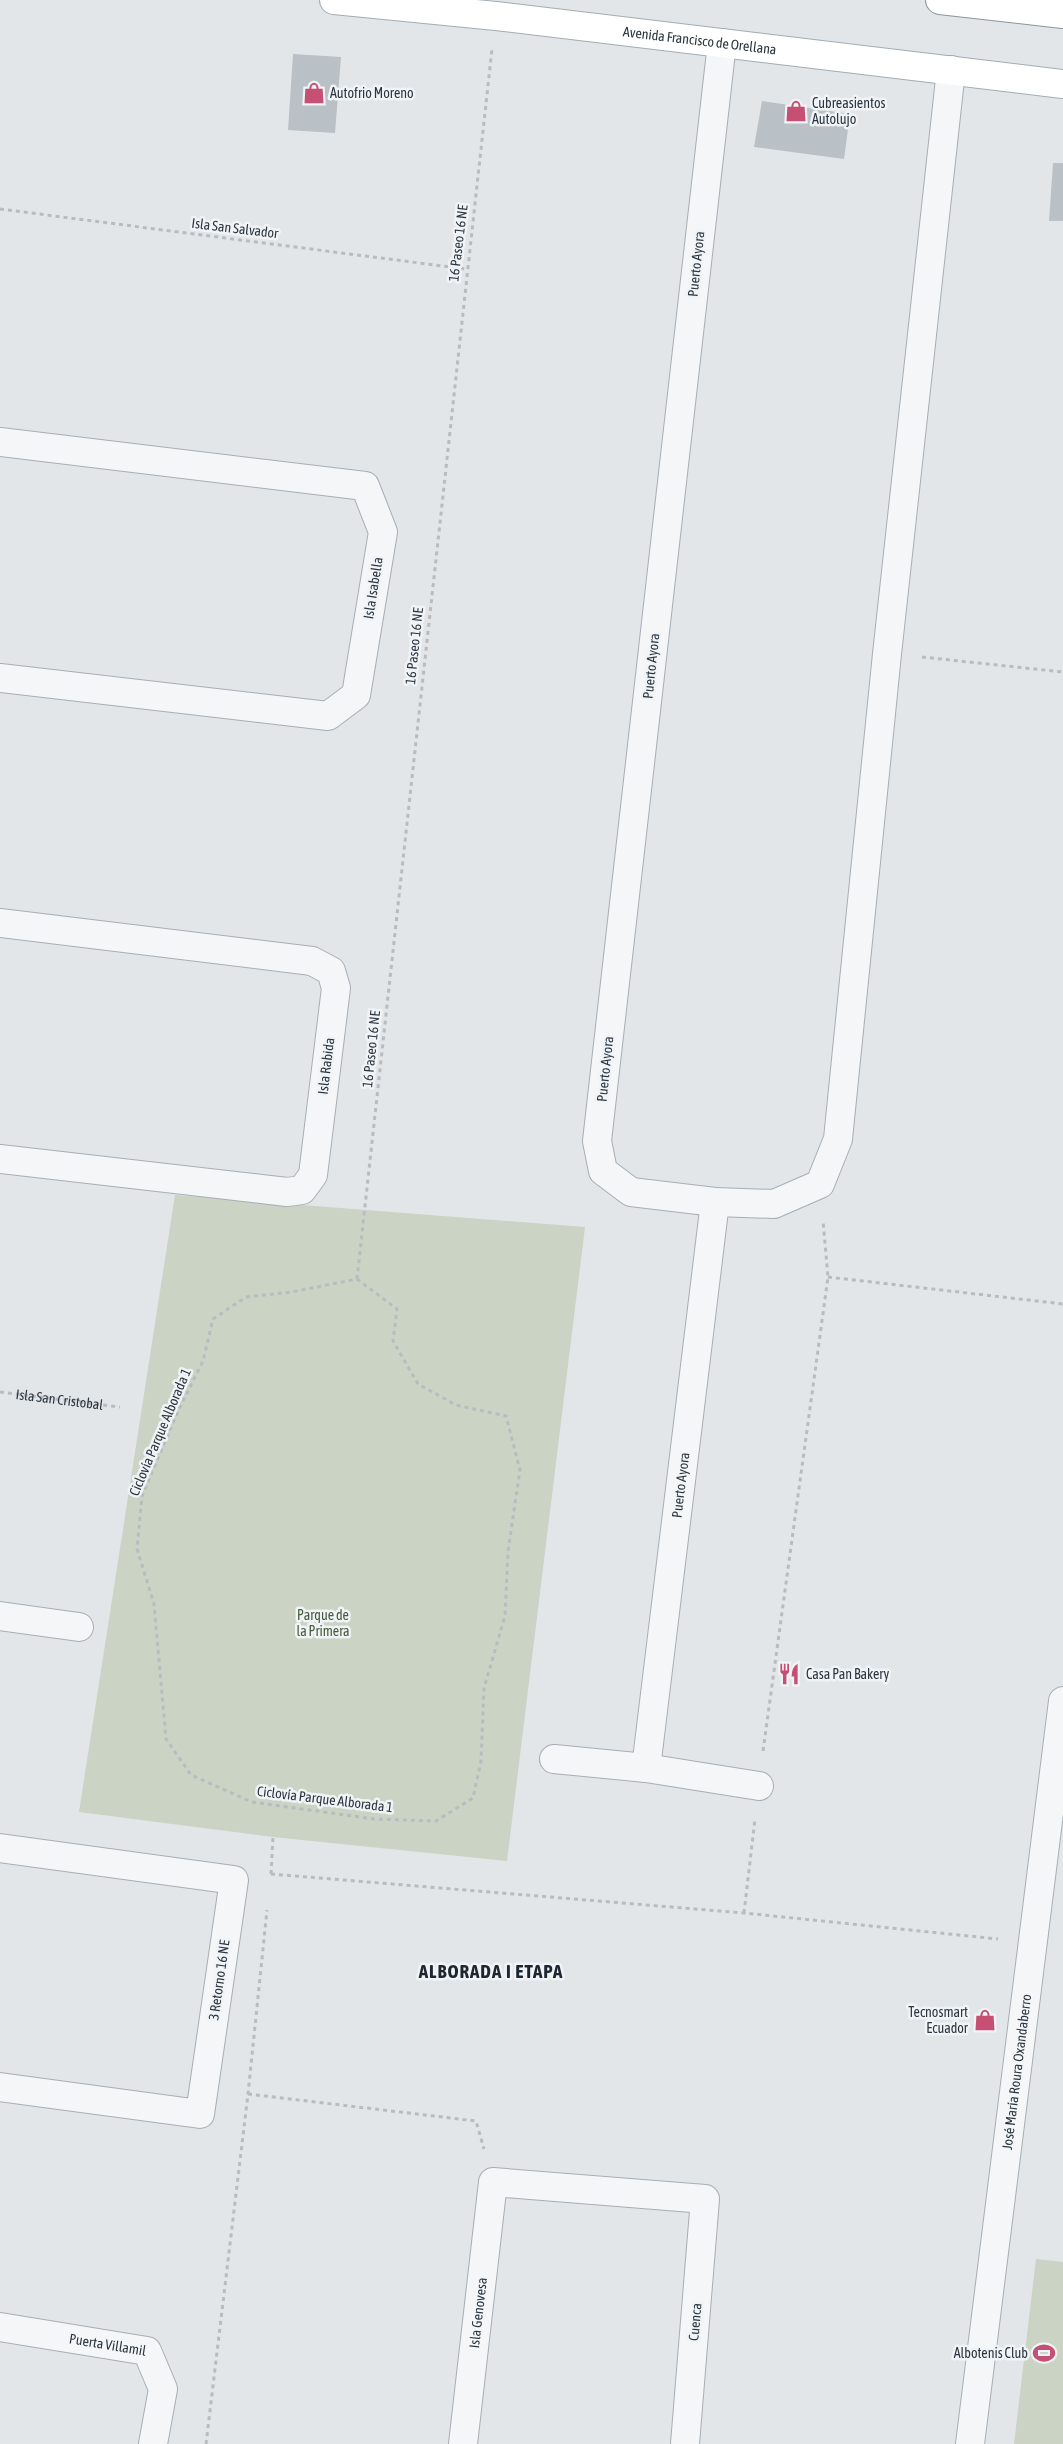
<svg xmlns="http://www.w3.org/2000/svg" width="1063" height="2444" font-family="'Asap Condensed',sans-serif">
	<style>
		.green { fill: #cad3c4 }
		.building { fill: #b9c0c6 }
		.lines { fill: none; stroke-linecap: round; stroke-linejoin: round }
		.minor-casing { stroke: #a7aeb3; stroke-width: 30 }
		.major-casing { stroke: #a2acb4; stroke-width: 30 }
		.highway-casing { stroke: #8a959f; stroke-width: 30 }
		.path { stroke: #b8bcc1; stroke-width: 3; stroke-dasharray: 4 4; stroke-linecap: butt }
		.minor { stroke: #f4f6f8; stroke-width: 28 }
		.major { stroke: #fff; stroke-width: 28 }
		.highway { stroke: #fff; stroke-width: 28 }
		.labels { text-anchor: middle; stroke-width: 5; stroke-linejoin: round; paint-order: stroke }
		.street-label { font-size: 14px; fill: #2b3640; stroke: #f1f4f7 }
		.poi-label { font-size: 14px; fill: #2b3640; stroke: #f1f4f7; text-anchor: start }
		.park-label { font-size: 14px; fill: #455b39; stroke: #f1f4f7 }
		.district-label { font-size: 19px; font-weight: bold; letter-spacing: 1px; fill: #1d2731; stroke: #f1f4f7 }
	</style>
	<rect width="100%" height="100%" fill="#e2e6e9"/>
	<g class="green">
		<path d="M 175,1195 L 585,1227 L 507,1861 L 273,1837 L 79,1812 Z"/>
		<path d="M 1036,2259 L 1063,2262 L 1063,2444 L 1014,2444 Z"/>
	</g>
	<g class="building">
		<path d="M 293,54 L 341,57 L 335,133 L 288,130 Z"/>
		<path d="M 762,101 L 850,114 L 844,159 L 754,147 Z"/>
		<path d="M 1053,163 L 1063,163 L 1063,221 L 1049,221 Z"/>
	</g>
	<g class="lines">
		<g class="minor-casing">
			<g id="minor">
				<path d="M 722,43 L 597,1141 L 603,1171 L 631,1192 L 715,1202 L 774,1204 L 820,1184 L 838,1139 L 887,654 L 951,70"/>
				<path d="M 0,442 L 365,486 L 383,532 L 356,695 L 328,716 L 0,678"/>
				<path d="M 0,923 L 312,961 L 331,971 L 336,988 L 313,1175 L 302,1190 L 287,1192 L 0,1159"/>
				<path d="M 0,1616 L 79,1627"/>
				<path d="M 554,1759 L 646,1768 L 759,1786"/>
				<path id="s2" d="M 646,1768 L 715,1202"/>
				<path d="M 0,1848 L 234,1880 L 200,2114 L 0,2087"/>
				<path id="s3" d="M 0,2327 L 147,2351 L 163,2389 L 153,2444"/>
				<path id="s4" d="M 463,2444 L 493,2182 L 705,2199 L 685,2444"/>
				<path id="s5" d="M 970,2444 L 1063,1701"/>
			</g>
		</g>
		<g class="major-casing">
			<g id="major">
				<path id="s6" d="M 334,0 L 496,16 L 1063,84"/>
			</g>
		</g>
		<g class="highway-casing">
			<path id="highway" d="M 940,0 L 1063,14"/>
		</g>
		<g class="path">
			<path d="M 0,209 L 466,269"/>
			<path d="M 922,657 L 1063,672"/>
			<path d="M 828,1277 L 1063,1304"/>
			<path d="M 357,1279 L 397,1309 L 393,1341 L 418,1384 L 456,1405 L 506,1416 L 520,1470 L 508,1551 L 505,1616 L 484,1688 L 481,1761 L 473,1798 L 436,1821 L 374,1819 L 252,1802 L 191,1775 L 166,1739 L 154,1604 L 137,1549 L 142,1496 L 178,1411 L 203,1361 L 213,1319 L 246,1297 L 292,1292 Z"/>
			<path d="M 357,1279 L 492,49"/>
			<path id="s1" d="M 0,1392 L 120,1407"/>
			<path d="M 763,1751 L 828,1277 L 823,1221"/>
			<path d="M 271,1874 L 744,1913 L 998,1939"/>
			<path d="M 271,1874 L 273,1837"/>
			<path d="M 744,1913 L 755,1819"/>
			<path d="M 248,2094 L 476,2121 L 484,2149"/>
			<path d="M 206,2444 L 248,2094 L 267,1910"/>
		</g>
		<use href="#minor" class="minor"/>
		<use href="#major" class="major"/>
		<use href="#highway" class="highway"/>
	</g>
	<defs>
		<g id="shop-bare" transform="scale(1.725)"><path d="M-5-2.5h2.3a2.7 3.5 0 0 1 5.4 0H5L5.5 6h-11ZM-1.5-2.5h3a1.5 2.3 0 0 0-3 0Z" fill="#c55073" stroke="#f1f4f7" stroke-width="2.5" paint-order="stroke"/></g>
		<g id="restaurant-bare" transform="scale(1.725)"><path d="M-5-6h1v4h1v-4h1v4h1v-4h1v5L-1.5 .5V6h-2V.5L-5-1ZM5-6V6H3V1.5H1.5Q1.5-4 5-6Z" fill="#c55073" stroke="#f1f4f7" stroke-width="2.5" paint-order="stroke"/></g>
		<g id="stadium-bare" transform="scale(1.725)"><path d="M0-5a6.5 5 0 1 0 0 10a6.5 5 0 1 0 0-10ZM-3.5-1.8h7v3.6h-7Z" fill="#c55073" stroke="#f1f4f7" stroke-width="2.5" paint-order="stroke"/></g>
	</defs>
	<g fill-rule="evenodd">
		<use href="#shop-bare" x="314" y="93"/>
		<use href="#shop-bare" x="796" y="111"/>
		<use href="#restaurant-bare" x="789" y="1674"/>
		<use href="#shop-bare" x="985" y="2020"/>
		<use href="#stadium-bare" x="1044" y="2353"/>
	</g>
	<g class="labels">
		<g class="street-label">
			<text dy="5" stroke="none"><textPath href="#s6" startOffset="368">Avenida Francisco de Orellana</textPath></text>
			<text transform="translate(235 228) rotate(7)" y="5">Isla San Salvador</text>
			<text transform="translate(458 243) rotate(-83)" y="5">16 Paseo 16 NE</text>
			<text transform="translate(696 264) rotate(-84)" y="5">Puerto Ayora</text>
			<text transform="translate(373 588) rotate(-81)" y="5">Isla Isabella</text>
			<text transform="translate(414 646) rotate(-84)" y="5">16 Paseo 16 NE</text>
			<text transform="translate(651 666) rotate(-84)" y="5">Puerto Ayora</text>
			<text transform="translate(371 1049) rotate(-84)" y="5">16 Paseo 16 NE</text>
			<text transform="translate(326 1066) rotate(-83)" y="5">Isla Rabida</text>
			<text transform="translate(605 1069) rotate(-84)" y="5">Puerto Ayora</text>
			<text dy="5" stroke="none"><textPath href="#s1" startOffset="60">Isla San Cristobal</textPath></text>
			<text transform="translate(160 1432) rotate(-67)" y="5">Ciclovía Parque Alborada 1</text>
			<text dy="5" stroke="none"><textPath href="#s2" startOffset="285">Puerto Ayora</textPath></text>
			<text transform="translate(325 1799) rotate(7)" y="5">Ciclovía Parque Alborada 1</text>
			<text transform="translate(219 1980) rotate(-82)" y="5">3 Retorno 16 NE</text>
			<text dy="5" stroke="none"><textPath href="#s5" startOffset="375">José María Roura Oxandaberro</textPath></text>
			<text dy="5" stroke="none"><textPath href="#s4" startOffset="132">Isla Genovesa</textPath></text>
			<text transform="translate(695 2322) rotate(-85)" y="5">Cuenca</text>
			<text dy="5" stroke="none"><textPath href="#s3" startOffset="109">Puerta Villamil</textPath></text>
		</g>
		<g class="poi-label">
			<text x="330" y="98">Autofrio Moreno</text>
			<text x="812" y="108">Cubreasientos<tspan x="812" dy="16">Autolujo</tspan></text>
			<text x="806" y="1679">Casa Pan Bakery</text>
			<text x="968" y="2017" text-anchor="end">Tecnosmart<tspan x="968" dy="16">Ecuador</tspan></text>
			<text x="1028" y="2358" text-anchor="end">Albotenis Club</text>
		</g>
		<g class="park-label">
			<text x="323" y="1620">Parque de<tspan x="323" dy="16">la Primera</tspan></text>
		</g>
		<g class="district-label">
			<text x="491" y="1978">ALBORADA I ETAPA</text>
		</g>
	</g>
</svg>
